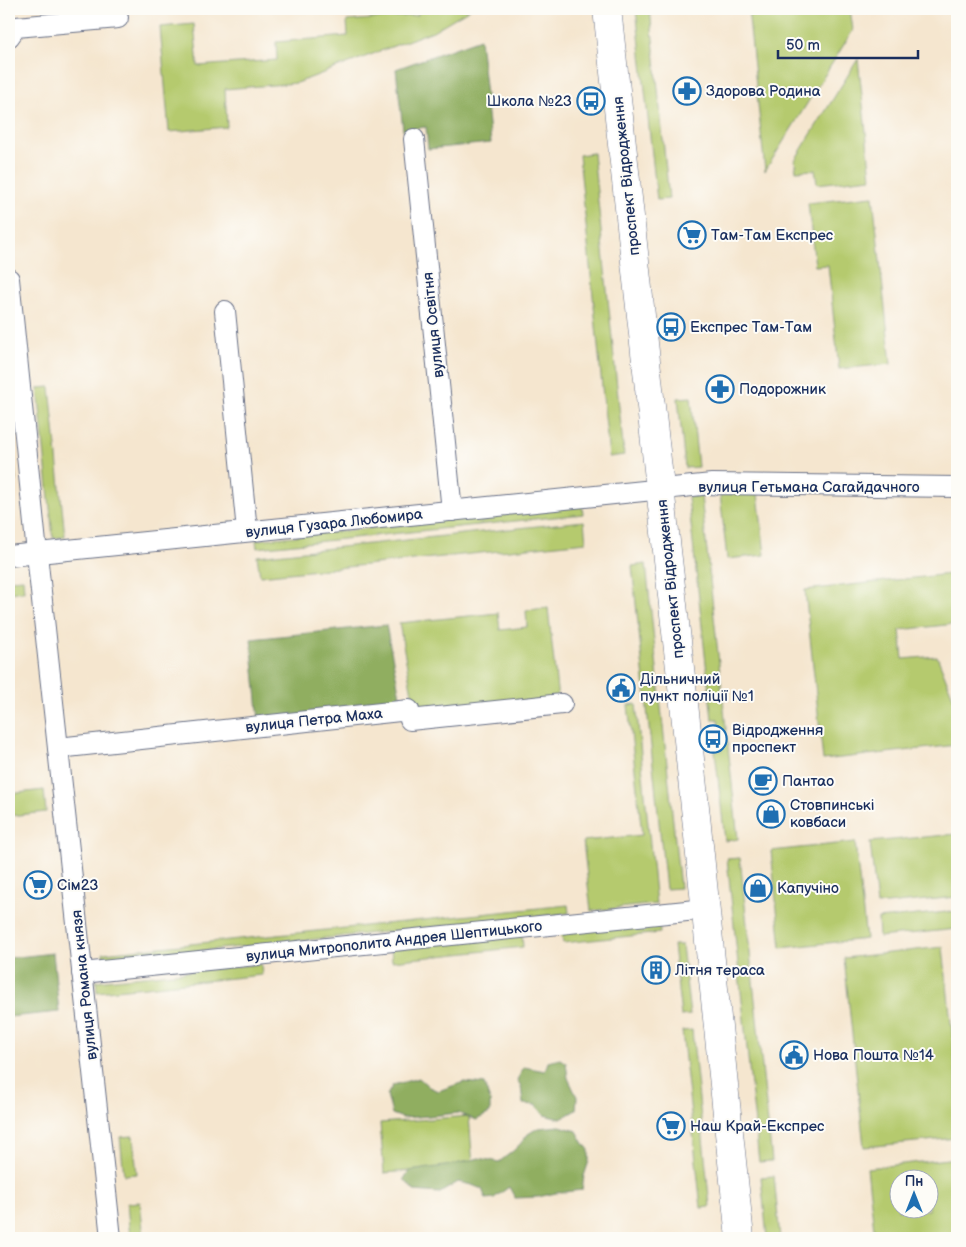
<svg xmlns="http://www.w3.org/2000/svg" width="966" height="1247" font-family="'Balsamiq Sans',sans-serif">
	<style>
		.green { fill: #b5ca6e; stroke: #687c66; fill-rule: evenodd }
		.forest { fill: #90ae61; stroke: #566e60 }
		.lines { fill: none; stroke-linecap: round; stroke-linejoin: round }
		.minor-casing { stroke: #676f86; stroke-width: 22 }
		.secondary-casing { stroke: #676f86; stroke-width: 29 }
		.minor { stroke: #fff; stroke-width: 20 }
		.secondary { stroke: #fff; stroke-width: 28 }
		.labels { text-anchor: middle; stroke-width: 4; stroke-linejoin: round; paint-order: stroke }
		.poi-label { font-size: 15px; fill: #1b2f5e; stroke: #fdfcf7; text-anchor: start }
		.street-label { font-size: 15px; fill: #1b2f5e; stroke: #fdfcf7 }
	</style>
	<rect width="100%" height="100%" fill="#fdfcf7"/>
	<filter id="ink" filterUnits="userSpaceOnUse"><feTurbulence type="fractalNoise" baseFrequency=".02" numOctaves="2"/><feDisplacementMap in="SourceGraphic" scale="10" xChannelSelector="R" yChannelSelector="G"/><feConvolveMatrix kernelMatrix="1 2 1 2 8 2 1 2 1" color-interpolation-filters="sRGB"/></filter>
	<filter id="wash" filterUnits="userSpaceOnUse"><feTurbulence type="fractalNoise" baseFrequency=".0096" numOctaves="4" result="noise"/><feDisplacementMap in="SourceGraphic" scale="20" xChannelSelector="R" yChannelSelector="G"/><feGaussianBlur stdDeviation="1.12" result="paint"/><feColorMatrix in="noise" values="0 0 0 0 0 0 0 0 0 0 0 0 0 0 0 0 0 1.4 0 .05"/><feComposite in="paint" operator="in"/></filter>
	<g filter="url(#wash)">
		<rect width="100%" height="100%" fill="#f5e6cf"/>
		<g class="green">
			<path d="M 418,9 L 470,9 L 433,31 L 297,83 L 225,89 L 227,127 L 169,132 L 160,27 L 194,24 L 198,66 L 277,60 L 276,42 L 348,36 L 347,21 L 418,15 Z"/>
			<path d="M 636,9 L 650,9 L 669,199 L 657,200 Z"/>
			<path d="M 748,9 L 850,9 L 853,30 L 765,171 Z"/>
			<path d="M 858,59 L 871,178 L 817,184 L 815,170 L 796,171 L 795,160 Z"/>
			<path d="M 593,153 L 624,455 L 609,457 L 579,155 Z"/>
			<path d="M 873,196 L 891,364 L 839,369 L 828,265 L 815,266 L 808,203 Z"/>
			<path d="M 50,387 L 65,537 L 53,538 L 38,388 Z"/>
			<path d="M 691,397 L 698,467 L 685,468 L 678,398 Z"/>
			<path d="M 9,442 L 12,442 L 16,481 L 9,486 Z"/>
			<path d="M 720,494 L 758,494 L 765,555 L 727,559 Z"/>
			<path d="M 701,496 L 738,839 L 725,841 L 715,751 L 722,750 L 718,719 L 712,719 L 688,497 Z"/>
			<path d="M 582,506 L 583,514 L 257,548 L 256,540 Z"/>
			<path d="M 584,521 L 586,542 L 260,576 L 257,556 Z"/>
			<path d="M 646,564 L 680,888 L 666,889 L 632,566 Z"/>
			<path d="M 950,574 L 955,624 L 900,630 L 903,659 L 937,656 L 957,707 L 957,745 L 823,760 L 805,590 Z"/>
			<path d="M 23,579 L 24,591 L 9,593 L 9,580 Z"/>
			<path d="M 548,608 L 558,699 L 415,714 L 414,704 L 399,623 L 498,613 L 500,630 L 527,627 L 526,610 Z"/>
			<path d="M 636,704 L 656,904 L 591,911 L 583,841 L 642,835 L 628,705 Z"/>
			<path d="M 44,790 L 46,812 L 9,816 L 9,794 Z"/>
			<path d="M 957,834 L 957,897 L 877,905 L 870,842 Z"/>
			<path d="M 855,842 L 866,939 L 781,948 L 771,851 Z"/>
			<path d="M 740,858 L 772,1161 L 759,1162 L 727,859 Z"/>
			<path d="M 568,905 L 569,913 L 103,961 L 103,953 Z"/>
			<path d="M 957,911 L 957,929 L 879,937 L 878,919 Z"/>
			<path d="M 659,921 L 660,933 L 563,943 L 561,931 Z"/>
			<path d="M 522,935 L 523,947 L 392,961 L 391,949 Z"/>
			<path d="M 673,945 L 682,945 L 690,1015 L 681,1016 Z"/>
			<path d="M 943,947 L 957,1080 L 957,1138 L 864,1147 L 844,958 Z"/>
			<path d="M 261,964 L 262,975 L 97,992 L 96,981 Z"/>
			<path d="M 692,1030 L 710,1207 L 701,1208 L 682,1031 Z"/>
			<path d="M 469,1116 L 473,1166 L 384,1173 L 380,1123 Z"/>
			<path d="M 133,1136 L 137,1174 L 124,1175 L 120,1137 Z"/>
			<path d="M 957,1158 L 957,1238 L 875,1238 L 867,1168 ZM 898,1180 L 928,1180 L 928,1210 L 898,1210 Z"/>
			<path d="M 774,1176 L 780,1238 L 767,1238 L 761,1177 Z"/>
			<path d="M 140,1202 L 144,1238 L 130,1238 L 127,1203 Z"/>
		</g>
		<g class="forest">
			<path d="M 480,39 L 491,143 L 428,149 L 426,127 L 403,130 L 396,69 Z"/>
			<path d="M 386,625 L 402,706 L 259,721 L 251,639 Z"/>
			<path d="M 53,953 L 59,1012 L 9,1017 L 9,958 Z"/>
			<path d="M 560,1059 L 566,1063 L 568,1078 L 577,1097 L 576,1110 L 560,1119 L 544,1115 L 536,1105 L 523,1104 L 521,1086 L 517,1080 L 524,1067 L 545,1071 L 548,1062 Z"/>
			<path d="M 419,1078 L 429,1087 L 438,1091 L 464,1082 L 484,1084 L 490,1101 L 490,1113 L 476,1120 L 458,1113 L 429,1116 L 403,1118 L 392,1114 L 387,1095 L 393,1085 Z"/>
			<path d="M 560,1126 L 577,1131 L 583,1142 L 589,1150 L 589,1161 L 584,1176 L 582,1190 L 556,1193 L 538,1197 L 515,1198 L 509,1187 L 494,1198 L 486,1199 L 482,1189 L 472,1185 L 458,1182 L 440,1193 L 414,1191 L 404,1179 L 409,1171 L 452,1165 L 479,1158 L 499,1162 L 513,1151 L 521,1143 L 528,1134 L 538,1128 Z"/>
		</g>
	</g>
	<g filter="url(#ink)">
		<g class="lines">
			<g class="minor-casing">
				<g id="minor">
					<path d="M 9,37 L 16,27 L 118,18"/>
					<path d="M 414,139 L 452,511"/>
					<path d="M 9,279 L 39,573 L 111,1238"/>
					<path d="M 225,311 L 247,531"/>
					<path d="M 9,556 L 712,484 L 957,487"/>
					<path d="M 58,748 L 409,710 L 410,720 L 562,704"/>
					<path d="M 82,973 L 706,909"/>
				</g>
			</g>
			<g class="secondary-casing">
				<path id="secondary" d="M 607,9 L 688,740 L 740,1238"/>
			</g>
			<use href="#minor" class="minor"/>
			<use href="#secondary" class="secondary"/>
		</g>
	</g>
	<defs>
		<g id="pharmacy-ring" transform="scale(1.4375)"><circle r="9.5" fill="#fdfcf7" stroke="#1f6fb2" stroke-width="1.5"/><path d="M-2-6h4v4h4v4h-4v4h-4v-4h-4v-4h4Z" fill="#1f6fb2"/></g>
		<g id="bus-ring" transform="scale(1.4375)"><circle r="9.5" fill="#fdfcf7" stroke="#1f6fb2" stroke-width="1.5"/><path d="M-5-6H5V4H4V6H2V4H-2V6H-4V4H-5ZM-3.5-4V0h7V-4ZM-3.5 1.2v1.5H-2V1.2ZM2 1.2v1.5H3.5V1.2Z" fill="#1f6fb2"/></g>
		<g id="supermarket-ring" transform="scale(1.4375)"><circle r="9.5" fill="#fdfcf7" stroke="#1f6fb2" stroke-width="1.5"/><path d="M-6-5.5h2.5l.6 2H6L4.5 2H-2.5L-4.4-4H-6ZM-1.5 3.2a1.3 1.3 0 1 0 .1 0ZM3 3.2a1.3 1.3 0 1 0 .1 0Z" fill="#1f6fb2"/></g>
		<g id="civic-ring" transform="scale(1.4375)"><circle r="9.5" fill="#fdfcf7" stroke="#1f6fb2" stroke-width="1.5"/><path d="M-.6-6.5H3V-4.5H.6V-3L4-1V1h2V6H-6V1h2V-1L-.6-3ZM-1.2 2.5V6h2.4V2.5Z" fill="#1f6fb2"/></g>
		<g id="cafe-ring" transform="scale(1.4375)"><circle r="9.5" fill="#fdfcf7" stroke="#1f6fb2" stroke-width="1.5"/><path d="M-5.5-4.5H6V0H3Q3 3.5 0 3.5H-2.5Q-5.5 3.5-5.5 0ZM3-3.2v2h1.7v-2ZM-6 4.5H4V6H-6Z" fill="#1f6fb2"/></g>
		<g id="shop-ring" transform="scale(1.4375)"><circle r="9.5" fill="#fdfcf7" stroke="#1f6fb2" stroke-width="1.5"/><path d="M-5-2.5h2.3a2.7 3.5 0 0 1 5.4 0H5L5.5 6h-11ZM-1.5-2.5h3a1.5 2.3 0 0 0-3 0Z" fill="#1f6fb2"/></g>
		<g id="building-ring" transform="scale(1.4375)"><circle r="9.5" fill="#fdfcf7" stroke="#1f6fb2" stroke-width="1.5"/><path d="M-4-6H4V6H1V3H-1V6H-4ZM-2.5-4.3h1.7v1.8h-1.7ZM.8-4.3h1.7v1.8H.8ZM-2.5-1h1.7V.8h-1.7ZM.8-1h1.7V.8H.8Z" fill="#1f6fb2"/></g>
	</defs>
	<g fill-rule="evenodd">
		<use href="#pharmacy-ring" x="687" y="91"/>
		<use href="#bus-ring" x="591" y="101"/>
		<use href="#supermarket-ring" x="692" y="235"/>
		<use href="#bus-ring" x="671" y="327"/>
		<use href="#pharmacy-ring" x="720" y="389"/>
		<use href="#civic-ring" x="621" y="688"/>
		<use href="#bus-ring" x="713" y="739"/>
		<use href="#cafe-ring" x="763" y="781"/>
		<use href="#shop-ring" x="771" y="814"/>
		<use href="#supermarket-ring" x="38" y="885"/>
		<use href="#shop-ring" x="758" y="888"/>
		<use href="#building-ring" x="656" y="970"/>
		<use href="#civic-ring" x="794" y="1055"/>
		<use href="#supermarket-ring" x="671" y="1126"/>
	</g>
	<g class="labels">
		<g class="poi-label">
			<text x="706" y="96">Здорова Родина</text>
			<text x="572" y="106" text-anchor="end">Школа №23</text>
			<text x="711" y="240">Там-Там Експрес</text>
			<text x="690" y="332">Експрес Там-Там</text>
			<text x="739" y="394">Подорожник</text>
			<text x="640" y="684">Дільничний<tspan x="640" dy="17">пункт поліції №1</tspan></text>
			<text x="732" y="735">Відродження<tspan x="732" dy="17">проспект</tspan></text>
			<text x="782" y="786">Пантао</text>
			<text x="790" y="810">Стовпинські<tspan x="790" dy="17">ковбаси</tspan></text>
			<text x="57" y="890">Сім23</text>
			<text x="777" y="893">Капучіно</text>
			<text x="675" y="975">Літня тераса</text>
			<text x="813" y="1060">Нова Пошта №14</text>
			<text x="690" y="1131">Наш Край-Експрес</text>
		</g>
		<g class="street-label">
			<text transform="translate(626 176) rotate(-96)" y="5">проспект Відродження</text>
			<text transform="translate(433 325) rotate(-96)" y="5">вулиця Освітня</text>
			<text x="809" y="492">вулиця Гетьмана Сагайдачного</text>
			<text transform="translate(334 523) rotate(-6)" y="5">вулиця Гузара Любомира</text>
			<text transform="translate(670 579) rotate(-96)" y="5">проспект Відродження</text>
			<text transform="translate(314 720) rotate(-6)" y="5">вулиця Петра Маха</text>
			<text transform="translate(394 941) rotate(-6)" y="5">вулиця Митрополита Андрея Шептицького</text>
			<text transform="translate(84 985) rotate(-96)" y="5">вулиця Романа князя</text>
		</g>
	</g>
	<rect width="966" height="1247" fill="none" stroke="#fdfcf7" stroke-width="30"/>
	<g transform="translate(914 1194)"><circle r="24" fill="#fdfcf7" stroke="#a3aaba"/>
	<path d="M0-4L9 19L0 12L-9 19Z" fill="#1f6fb2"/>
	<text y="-8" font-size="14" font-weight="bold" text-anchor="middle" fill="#1b2f5e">Пн</text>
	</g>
	<path d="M778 50v8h140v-8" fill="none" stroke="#1b2f5e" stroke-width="2.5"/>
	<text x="786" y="50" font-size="15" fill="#1b2f5e" stroke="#fdfcf7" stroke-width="4" paint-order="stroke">50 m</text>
</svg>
